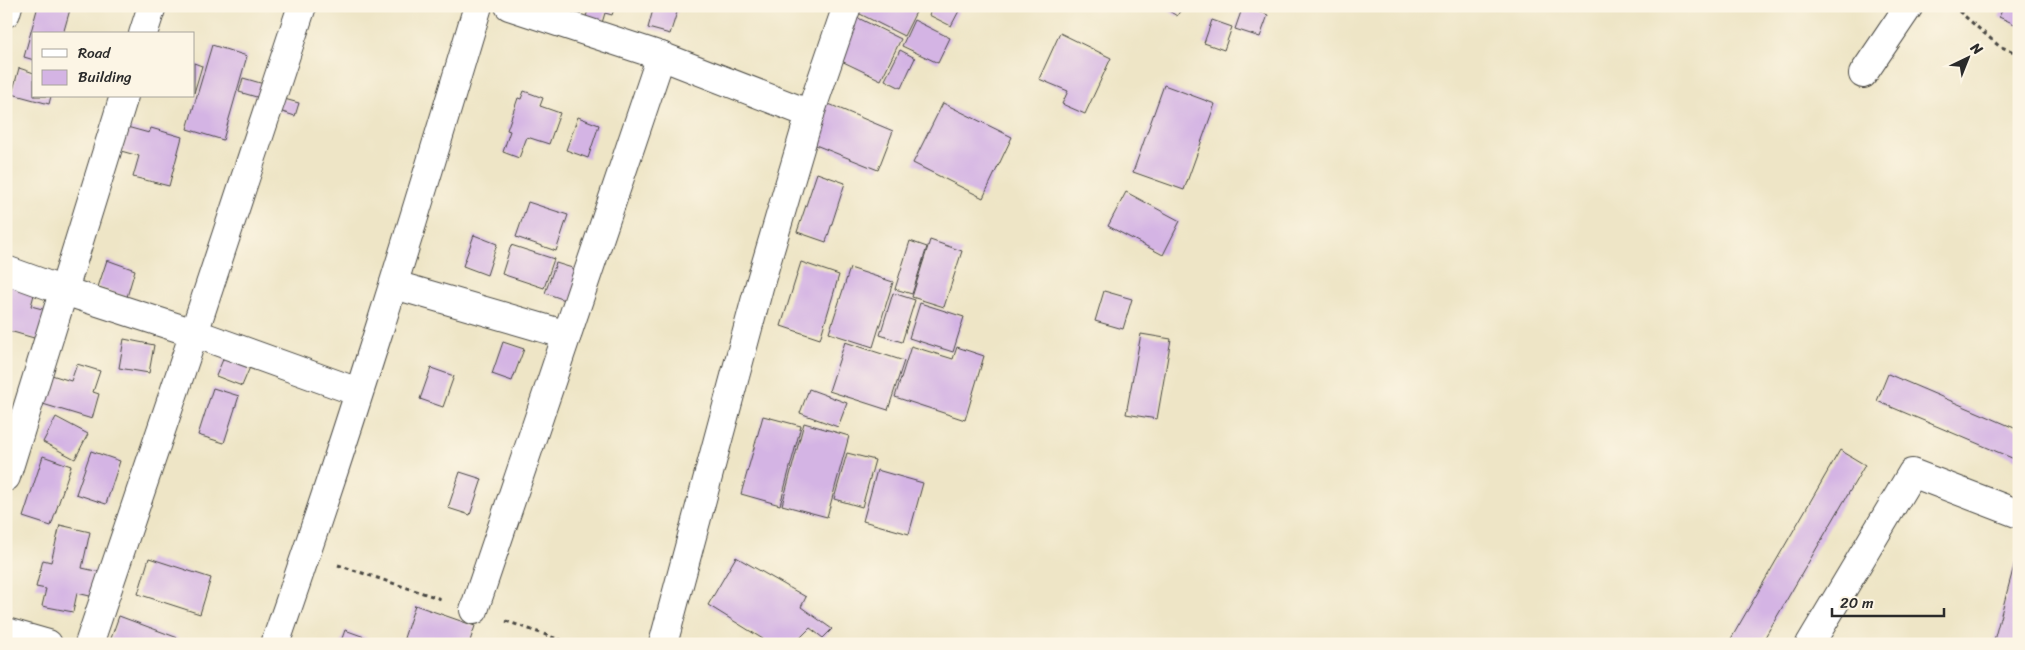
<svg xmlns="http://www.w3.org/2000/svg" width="2025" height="650" font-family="Sriracha,sans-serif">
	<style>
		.building { fill: #d4b4e4 }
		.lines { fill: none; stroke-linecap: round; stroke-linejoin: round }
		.street-casing { stroke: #484742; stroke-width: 30 }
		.path { stroke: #484742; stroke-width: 3; stroke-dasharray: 4 4; stroke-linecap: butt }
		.street { stroke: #fff; stroke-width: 28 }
	</style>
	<rect width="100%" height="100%" fill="#fcf5e5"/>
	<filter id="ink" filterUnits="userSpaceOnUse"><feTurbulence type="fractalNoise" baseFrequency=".02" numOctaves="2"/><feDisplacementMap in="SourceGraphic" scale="10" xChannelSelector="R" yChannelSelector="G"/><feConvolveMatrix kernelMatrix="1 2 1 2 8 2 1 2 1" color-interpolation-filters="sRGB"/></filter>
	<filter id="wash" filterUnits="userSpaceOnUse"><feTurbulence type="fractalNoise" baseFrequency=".0096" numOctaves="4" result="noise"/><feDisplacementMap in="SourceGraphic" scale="20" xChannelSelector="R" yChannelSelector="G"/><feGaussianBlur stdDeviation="1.12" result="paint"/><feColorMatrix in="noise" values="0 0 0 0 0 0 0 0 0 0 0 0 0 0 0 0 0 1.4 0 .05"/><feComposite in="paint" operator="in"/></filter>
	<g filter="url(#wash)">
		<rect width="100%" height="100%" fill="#eee5c6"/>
		<g id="blocks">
			<g class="building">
				<path d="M 38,6 L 71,6 L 63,34 L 34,34 L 34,60 L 24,57 Z"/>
				<path d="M 589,6 L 615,6 L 612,15 L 605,13 L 599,33 L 583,28 Z"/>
				<path d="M 654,6 L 679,6 L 670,34 L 648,28 Z"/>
				<path d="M 769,6 L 787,6 L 786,12 Z"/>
				<path d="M 861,6 L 909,6 L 917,10 L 904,36 L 858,13 Z"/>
				<path d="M 933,6 L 955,6 L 960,9 L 951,26 L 929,15 Z"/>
				<path d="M 1161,6 L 1183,6 L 1177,16 Z"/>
				<path d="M 1243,6 L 1268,15 L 1260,37 L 1235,29 Z"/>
				<path d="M 2004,6 L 2019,6 L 2019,26 L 1999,17 Z"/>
				<path d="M 852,15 L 901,39 L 881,80 L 831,56 Z"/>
				<path d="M 914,20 L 950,38 L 938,63 L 902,46 Z"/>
				<path d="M 1212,20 L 1232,27 L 1224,50 L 1204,43 Z"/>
				<path d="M 1060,33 L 1111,58 L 1085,114 L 1062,104 L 1068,91 L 1039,79 Z"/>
				<path d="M 212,45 L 247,56 L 223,140 L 187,129 Z"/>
				<path d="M 900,50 L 915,58 L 901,88 L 885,80 Z"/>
				<path d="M 194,63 L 202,66 L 194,93 Z"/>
				<path d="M 19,68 L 34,73 L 34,96 L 51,96 L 49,104 L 12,94 Z"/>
				<path d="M 243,78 L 264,84 L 260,98 L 239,92 Z"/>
				<path d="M 1164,85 L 1215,104 L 1184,190 L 1133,172 Z"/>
				<path d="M 524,91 L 543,98 L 540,106 L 560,113 L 549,144 L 527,137 L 519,158 L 503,152 L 510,131 L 507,130 L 518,98 L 521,99 Z"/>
				<path d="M 277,97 L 299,103 L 295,116 L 273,109 Z"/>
				<path d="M 824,102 L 893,131 L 878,170 L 808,142 Z"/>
				<path d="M 943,103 L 1012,137 L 983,198 L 913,163 Z"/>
				<path d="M 578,117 L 599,125 L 588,158 L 566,150 Z"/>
				<path d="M 127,127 L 149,133 L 151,128 L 182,137 L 169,186 L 133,177 L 139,156 L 121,151 Z"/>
				<path d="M 817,173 L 845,183 L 826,242 L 797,232 Z"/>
				<path d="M 1126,192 L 1180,221 L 1163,255 L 1108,226 Z"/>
				<path d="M 528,202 L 568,215 L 556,251 L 516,237 Z"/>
				<path d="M 474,235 L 497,244 L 487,275 L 463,266 Z"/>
				<path d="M 930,240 L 962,251 L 944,307 L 912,297 Z"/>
				<path d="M 910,241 L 927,247 L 912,294 L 895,289 Z"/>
				<path d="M 511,245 L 554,259 L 544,288 L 502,274 Z"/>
				<path d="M 107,260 L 135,270 L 127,297 L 98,287 Z"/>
				<path d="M 801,262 L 839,275 L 820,339 L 781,326 Z"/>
				<path d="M 556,263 L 582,271 L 571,302 L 545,293 Z"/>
				<path d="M 850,268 L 893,282 L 873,347 L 829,333 Z"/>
				<path d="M 6,278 L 36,287 L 31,306 L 50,311 L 41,340 L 6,330 Z"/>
				<path d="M 1104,291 L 1132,299 L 1123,329 L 1095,321 Z"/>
				<path d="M 893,293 L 915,300 L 902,342 L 880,335 Z"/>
				<path d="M 920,303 L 964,317 L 953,352 L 909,338 Z"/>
				<path d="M 1141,334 L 1171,339 L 1157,419 L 1126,414 Z"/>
				<path d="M 124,339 L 154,345 L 149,373 L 119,368 Z"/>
				<path d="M 503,342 L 524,349 L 512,381 L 492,374 Z"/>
				<path d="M 845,342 L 904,361 L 888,410 L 829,391 Z"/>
				<path d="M 911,346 L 953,359 L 957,347 L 984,356 L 965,420 L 895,397 Z"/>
				<path d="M 227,350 L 253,360 L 242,386 L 216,376 Z"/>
				<path d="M 77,364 L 100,371 L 93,392 L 99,394 L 92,419 L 33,401 L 42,372 L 71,381 Z"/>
				<path d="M 431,368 L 454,376 L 443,407 L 420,399 Z"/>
				<path d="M 1888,374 L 2019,430 L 2019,461 L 1877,401 Z"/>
				<path d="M 213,388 L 239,396 L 224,443 L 198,435 Z"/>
				<path d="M 809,389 L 847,403 L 838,427 L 800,413 Z"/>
				<path d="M 763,416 L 801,426 L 780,505 L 741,494 Z"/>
				<path d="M 56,417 L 88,434 L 75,459 L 43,442 Z"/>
				<path d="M 804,423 L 849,436 L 827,517 L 782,505 Z"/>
				<path d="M 1840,450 L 1865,465 L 1761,644 L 1728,644 Z"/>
				<path d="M 91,451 L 120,461 L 106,504 L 76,494 Z"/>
				<path d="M 847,453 L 875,460 L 862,507 L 834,499 Z"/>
				<path d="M 43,456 L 71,466 L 51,526 L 23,517 Z"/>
				<path d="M 877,470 L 923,483 L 909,534 L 863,521 Z"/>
				<path d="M 460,472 L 482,479 L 470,515 L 448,508 Z"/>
				<path d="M 60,525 L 90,532 L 82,568 L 100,572 L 94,597 L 77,593 L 73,612 L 42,606 L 46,589 L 36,587 L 43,560 L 51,562 Z"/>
				<path d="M 2018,551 L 2019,644 L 1993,644 Z"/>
				<path d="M 736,557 L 806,597 L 801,607 L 832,629 L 823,638 L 810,628 L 794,644 L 771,644 L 708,605 Z"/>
				<path d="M 149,558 L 211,578 L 200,614 L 138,594 Z"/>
				<path d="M 415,605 L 475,626 L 469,644 L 419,644 L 404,638 Z"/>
				<path d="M 119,616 L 178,638 L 176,644 L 109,644 Z"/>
				<path d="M 345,630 L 370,639 L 368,644 L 340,644 Z"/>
			</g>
		</g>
	</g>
	<g filter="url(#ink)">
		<use href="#blocks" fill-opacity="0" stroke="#484742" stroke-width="1"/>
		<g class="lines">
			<g class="street-casing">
				<g id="street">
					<path d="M 509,6 L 661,56 L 810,114"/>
					<path d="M 6,13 L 8,6"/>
					<path d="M 143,34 L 152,6"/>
					<path d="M 1863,74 L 1909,6"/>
					<path d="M 6,270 L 64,291 L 194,333 L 358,392"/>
					<path d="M 395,285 L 567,335"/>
					<path d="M 6,477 L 124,96"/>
					<path d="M 474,610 L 661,56"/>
					<path d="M 6,632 L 48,644"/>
					<path d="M 89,644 L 194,333 L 302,6"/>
					<path d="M 275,644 C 349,433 414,220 478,6"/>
					<path d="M 663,644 L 759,287 L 810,114 L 847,6"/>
					<path d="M 1810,644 L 1912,473 L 2019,514"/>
				</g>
			</g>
			<g class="path">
				<path d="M 1953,6 L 1999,46 L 2019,54"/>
				<path d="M 338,565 L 444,600"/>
				<path d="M 506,621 L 572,644"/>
			</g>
			<use href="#street" class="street"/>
		</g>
	</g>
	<rect width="2025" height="650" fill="none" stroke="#fcf5e5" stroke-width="25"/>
	<rect x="32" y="32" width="162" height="65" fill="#fcf5e5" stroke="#a8a49b"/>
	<rect x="42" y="49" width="25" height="8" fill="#ffffff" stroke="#a8a49b"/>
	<text x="78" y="58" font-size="15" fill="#2b2b2b">Road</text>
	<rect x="42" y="70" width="25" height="15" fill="#d4b4e4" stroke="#a8a49b"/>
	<text x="78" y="82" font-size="15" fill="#2b2b2b">Building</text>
	<g transform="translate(1968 58) rotate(43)" stroke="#fcf5e5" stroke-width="4" paint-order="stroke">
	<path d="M0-4L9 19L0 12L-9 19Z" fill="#2b2b2b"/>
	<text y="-8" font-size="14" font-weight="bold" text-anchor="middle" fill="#2b2b2b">N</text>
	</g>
	<path d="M1832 608v8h112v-8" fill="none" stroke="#2b2b2b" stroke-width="2.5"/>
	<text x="1840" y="608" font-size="15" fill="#2b2b2b" stroke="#fcf5e5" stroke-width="4" paint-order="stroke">20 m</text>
</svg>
